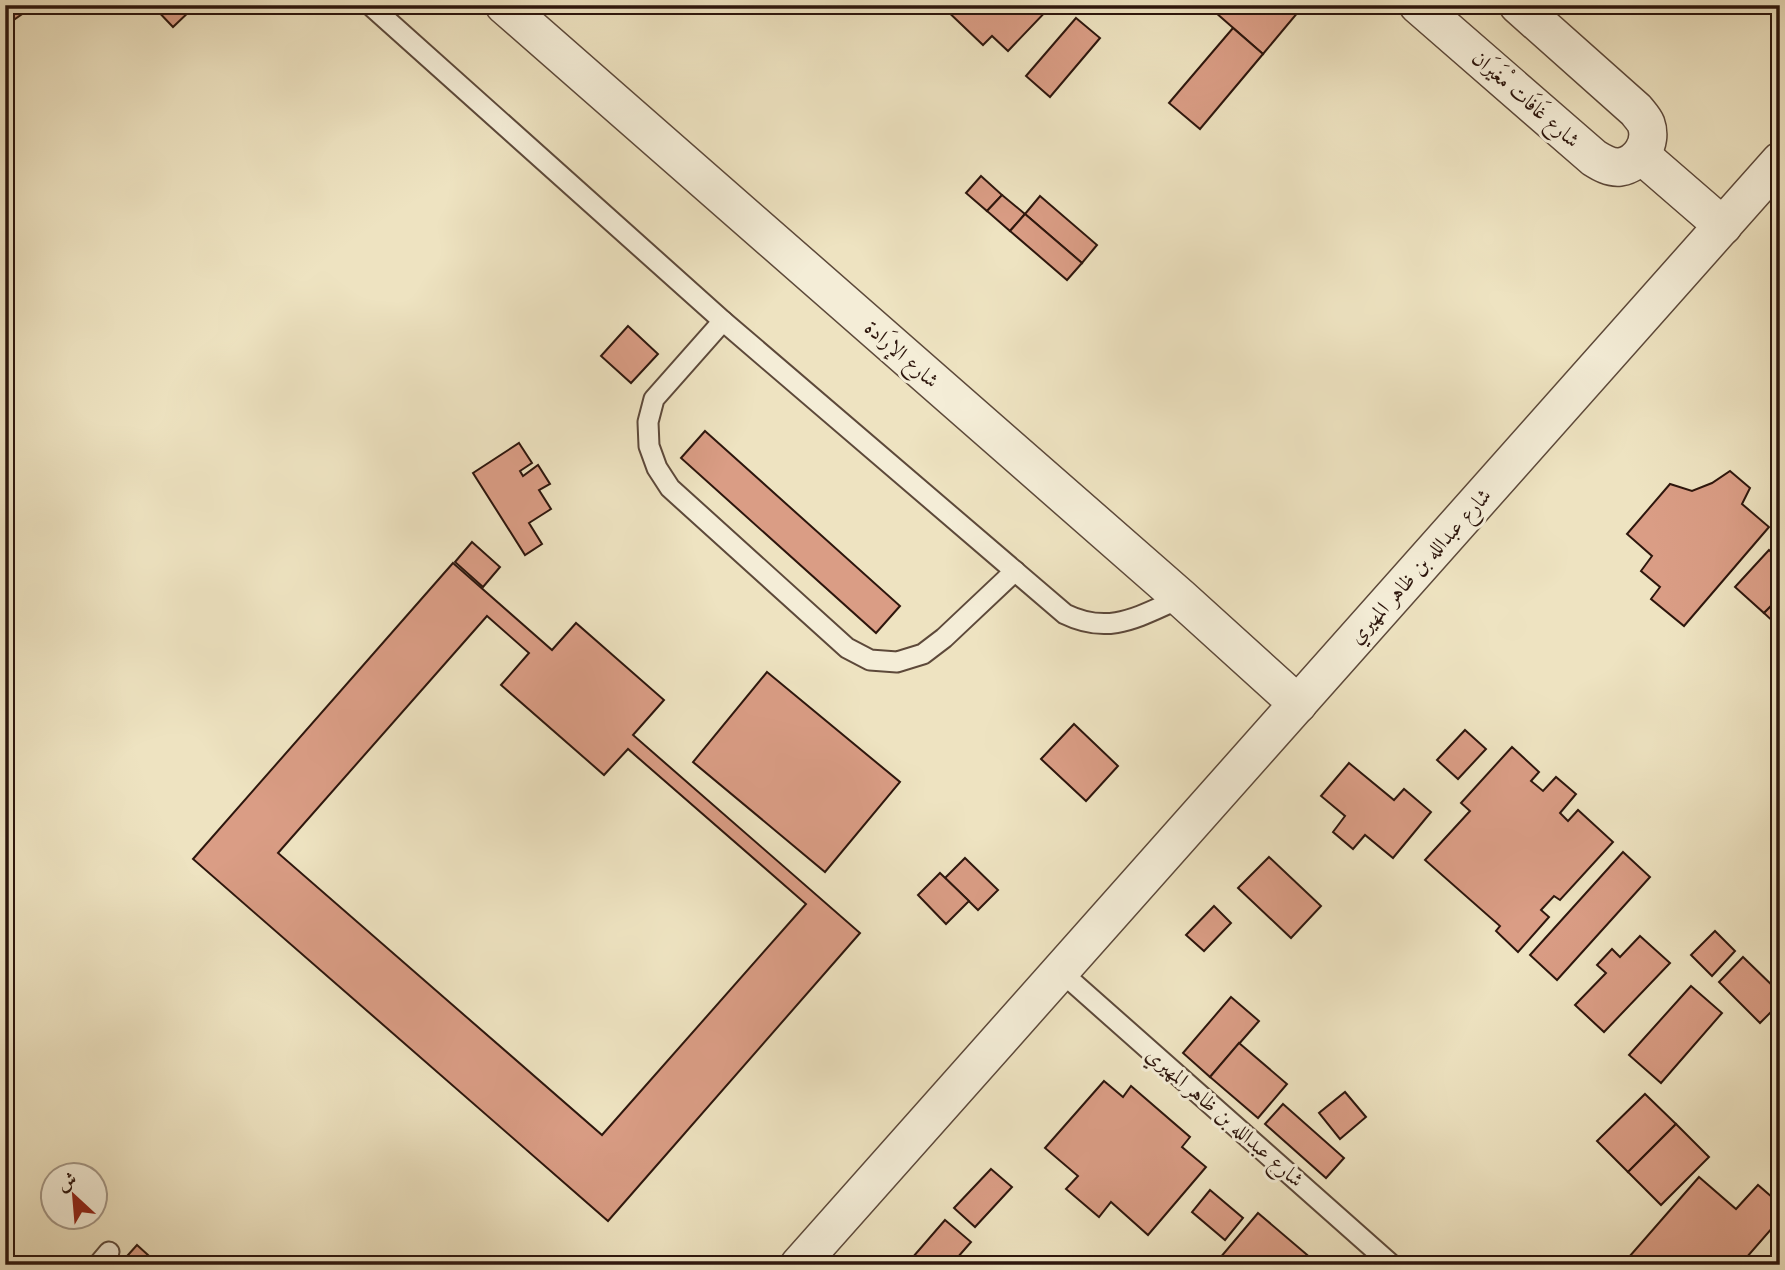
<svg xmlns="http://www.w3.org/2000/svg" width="1785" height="1270" font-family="'Libre Caslon Text',Amiri,serif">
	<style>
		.building { fill: #da9d85; stroke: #2d160d; stroke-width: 2; fill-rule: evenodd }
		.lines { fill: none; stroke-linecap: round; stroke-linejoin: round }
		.service-casing { stroke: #5d493a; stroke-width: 23 }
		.minor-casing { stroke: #5d493a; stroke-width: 40 }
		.service { stroke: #f4edd7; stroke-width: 19 }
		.minor { stroke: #f4edd7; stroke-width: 37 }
		.labels { text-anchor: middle; stroke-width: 6; stroke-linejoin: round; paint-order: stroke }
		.street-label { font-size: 21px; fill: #2d160d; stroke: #f4edd7 }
	</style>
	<rect width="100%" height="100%" fill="#eee3c1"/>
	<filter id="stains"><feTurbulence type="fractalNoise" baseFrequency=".00286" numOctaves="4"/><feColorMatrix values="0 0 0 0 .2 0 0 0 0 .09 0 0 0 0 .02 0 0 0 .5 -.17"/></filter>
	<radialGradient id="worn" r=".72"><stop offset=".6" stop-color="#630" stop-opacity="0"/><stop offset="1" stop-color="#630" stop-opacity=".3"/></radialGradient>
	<g class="building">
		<path d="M 5,5 L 35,5 L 5,26 Z"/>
		<path d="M 152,5 L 190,5 L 193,8 L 173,27 Z"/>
		<path d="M 941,5 L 1052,5 L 1008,51 L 992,36 L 983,45 Z"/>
		<path d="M 1207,5 L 1304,5 L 1263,54 Z"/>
		<path d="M 1076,18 L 1100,38 L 1050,97 L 1026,76 Z"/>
		<path d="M 1233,28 L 1263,54 L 1200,129 L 1169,103 Z"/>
		<path d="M 981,176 L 1002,195 L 987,211 L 966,193 Z"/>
		<path d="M 1002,195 L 1025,214 L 1010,231 L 987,211 Z"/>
		<path d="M 1040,196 L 1097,245 L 1082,263 L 1025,214 Z"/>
		<path d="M 1025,214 L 1082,263 L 1067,280 L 1010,231 Z"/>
		<path d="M 628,326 L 658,354 L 631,383 L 601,356 Z"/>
		<path d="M 705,431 L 900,606 L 876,633 L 681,458 Z"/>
		<path d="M 519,443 L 532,463 L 520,471 L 523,476 L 538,465 L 550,484 L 539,490 L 551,509 L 529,523 L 542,544 L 525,555 L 473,473 Z"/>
		<path d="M 1730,471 L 1750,488 L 1742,504 L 1769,527 L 1684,626 L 1651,599 L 1660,587 L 1641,571 L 1652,556 L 1627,534 L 1670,484 L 1692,491 L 1712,483 Z"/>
		<path d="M 472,542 L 500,567 L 483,587 L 455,562 Z"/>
		<path d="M 1769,550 L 1780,560 L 1780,597 L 1764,613 L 1735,587 Z"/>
		<path d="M 453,563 L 552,650 L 576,623 L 664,700 L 633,735 L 860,933 L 608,1221 L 193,859 ZM 487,616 L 529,653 L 501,685 L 604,775 L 628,749 L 806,904 L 602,1135 L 278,853 Z"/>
		<path d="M 1780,597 L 1780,628 L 1764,613 Z"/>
		<path d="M 767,672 L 900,782 L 825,872 L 693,762 Z"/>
		<path d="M 1074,724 L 1118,766 L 1086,801 L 1041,759 Z"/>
		<path d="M 1465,730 L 1486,749 L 1458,779 L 1437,760 Z"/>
		<path d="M 1512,747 L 1539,772 L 1531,781 L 1543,791 L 1556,777 L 1576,794 L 1560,813 L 1568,821 L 1578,810 L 1613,842 L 1560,900 L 1554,896 L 1541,910 L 1549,917 L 1518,952 L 1496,931 L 1500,926 L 1425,860 L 1470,811 L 1461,803 Z"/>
		<path d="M 1349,763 L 1394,800 L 1404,789 L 1431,812 L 1393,858 L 1365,835 L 1353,849 L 1333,832 L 1345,816 L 1321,796 Z"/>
		<path d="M 1623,852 L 1650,877 L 1557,980 L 1530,955 Z"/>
		<path d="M 1269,857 L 1321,906 L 1291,938 L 1238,888 Z"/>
		<path d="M 965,858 L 998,890 L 978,910 L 945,878 Z"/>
		<path d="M 940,873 L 969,901 L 946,924 L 918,895 Z"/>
		<path d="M 1214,906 L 1231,923 L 1204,951 L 1186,935 Z"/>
		<path d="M 1715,931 L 1735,951 L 1712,976 L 1691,955 Z"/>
		<path d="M 1640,936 L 1670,963 L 1604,1032 L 1575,1005 L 1606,973 L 1597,965 L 1612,949 L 1620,957 Z"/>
		<path d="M 1743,957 L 1780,993 L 1780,1003 L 1760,1023 L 1719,982 Z"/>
		<path d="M 1691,986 L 1722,1013 L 1661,1083 L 1629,1055 Z"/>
		<path d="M 1231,997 L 1259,1021 L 1210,1077 L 1183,1053 Z"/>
		<path d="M 1239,1043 L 1287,1084 L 1258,1118 L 1210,1077 Z"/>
		<path d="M 1104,1081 L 1123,1097 L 1131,1086 L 1190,1137 L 1182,1147 L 1206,1167 L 1148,1235 L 1111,1202 L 1099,1217 L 1066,1189 L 1078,1176 L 1045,1148 Z"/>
		<path d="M 1345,1092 L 1366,1117 L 1340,1139 L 1319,1113 Z"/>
		<path d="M 1645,1094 L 1676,1124 L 1628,1172 L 1597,1141 Z"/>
		<path d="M 1283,1104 L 1344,1158 L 1326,1178 L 1265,1124 Z"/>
		<path d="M 1676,1124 L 1709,1157 L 1661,1205 L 1628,1172 Z"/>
		<path d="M 991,1169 L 1012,1187 L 975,1227 L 954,1208 Z"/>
		<path d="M 1699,1177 L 1736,1209 L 1758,1185 L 1780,1204 L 1780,1219 L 1740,1265 L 1622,1265 Z"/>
		<path d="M 1210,1190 L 1243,1218 L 1225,1240 L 1192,1212 Z"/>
		<path d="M 1258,1213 L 1319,1265 L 1214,1265 Z"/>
		<path d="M 945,1220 L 971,1242 L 951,1265 L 906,1265 Z"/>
		<path d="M 137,1245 L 159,1265 L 119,1265 Z"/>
	</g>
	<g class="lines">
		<g class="service-casing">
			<g id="service">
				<path d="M 370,5 L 723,321 L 1065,614 C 1110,636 1139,616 1181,598"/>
				<path d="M 723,321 L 654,399 L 648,422 L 649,446 L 657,468 L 670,488 L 847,648 L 870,660 L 897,662 L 923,654 L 944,638 L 1015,571"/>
				<path d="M 1059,970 L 1392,1265"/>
				<path d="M 98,1265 L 109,1252"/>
			</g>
		</g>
		<g class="minor-casing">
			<g id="minor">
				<path d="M 504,5 L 1181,598 L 1298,704"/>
				<path d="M 1418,5 L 1594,158 C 1602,163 1610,168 1620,167 C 1639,164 1653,143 1646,124 C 1644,119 1639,114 1636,110 L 1518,5"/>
				<path d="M 1641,155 L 1723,226"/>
				<path d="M 799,1265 L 1780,161"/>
			</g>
		</g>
		<use href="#service" class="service"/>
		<use href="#minor" class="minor"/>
	</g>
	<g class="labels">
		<g class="street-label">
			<text transform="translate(1526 99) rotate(41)" y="7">شارع غَافَات مْغَيرَان</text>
			<text transform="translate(902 354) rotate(41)" y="7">شارع الإرَادة</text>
			<text transform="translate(1420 566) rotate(-48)" y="7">شارع عبدالله بن ظاهر المهيري</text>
			<text transform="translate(1225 1117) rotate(41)" y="7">شارع عبدالله بن ظاهر المهيري</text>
		</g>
	</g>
	<rect width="1785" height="1270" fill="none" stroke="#eee3c1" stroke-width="28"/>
	<rect x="7" y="7" width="1771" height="1256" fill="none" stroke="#2d160d" stroke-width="3.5"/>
	<rect x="14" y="14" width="1757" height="1242" fill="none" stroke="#2d160d" stroke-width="2"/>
	<g transform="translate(74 1196) rotate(334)"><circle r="33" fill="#f4edd7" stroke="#a49786" stroke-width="2"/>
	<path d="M0-5L12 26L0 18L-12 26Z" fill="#8f2418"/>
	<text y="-10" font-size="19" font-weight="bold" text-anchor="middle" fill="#2d160d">ش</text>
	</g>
	<rect width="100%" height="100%" filter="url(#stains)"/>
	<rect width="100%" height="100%" fill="url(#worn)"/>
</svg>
